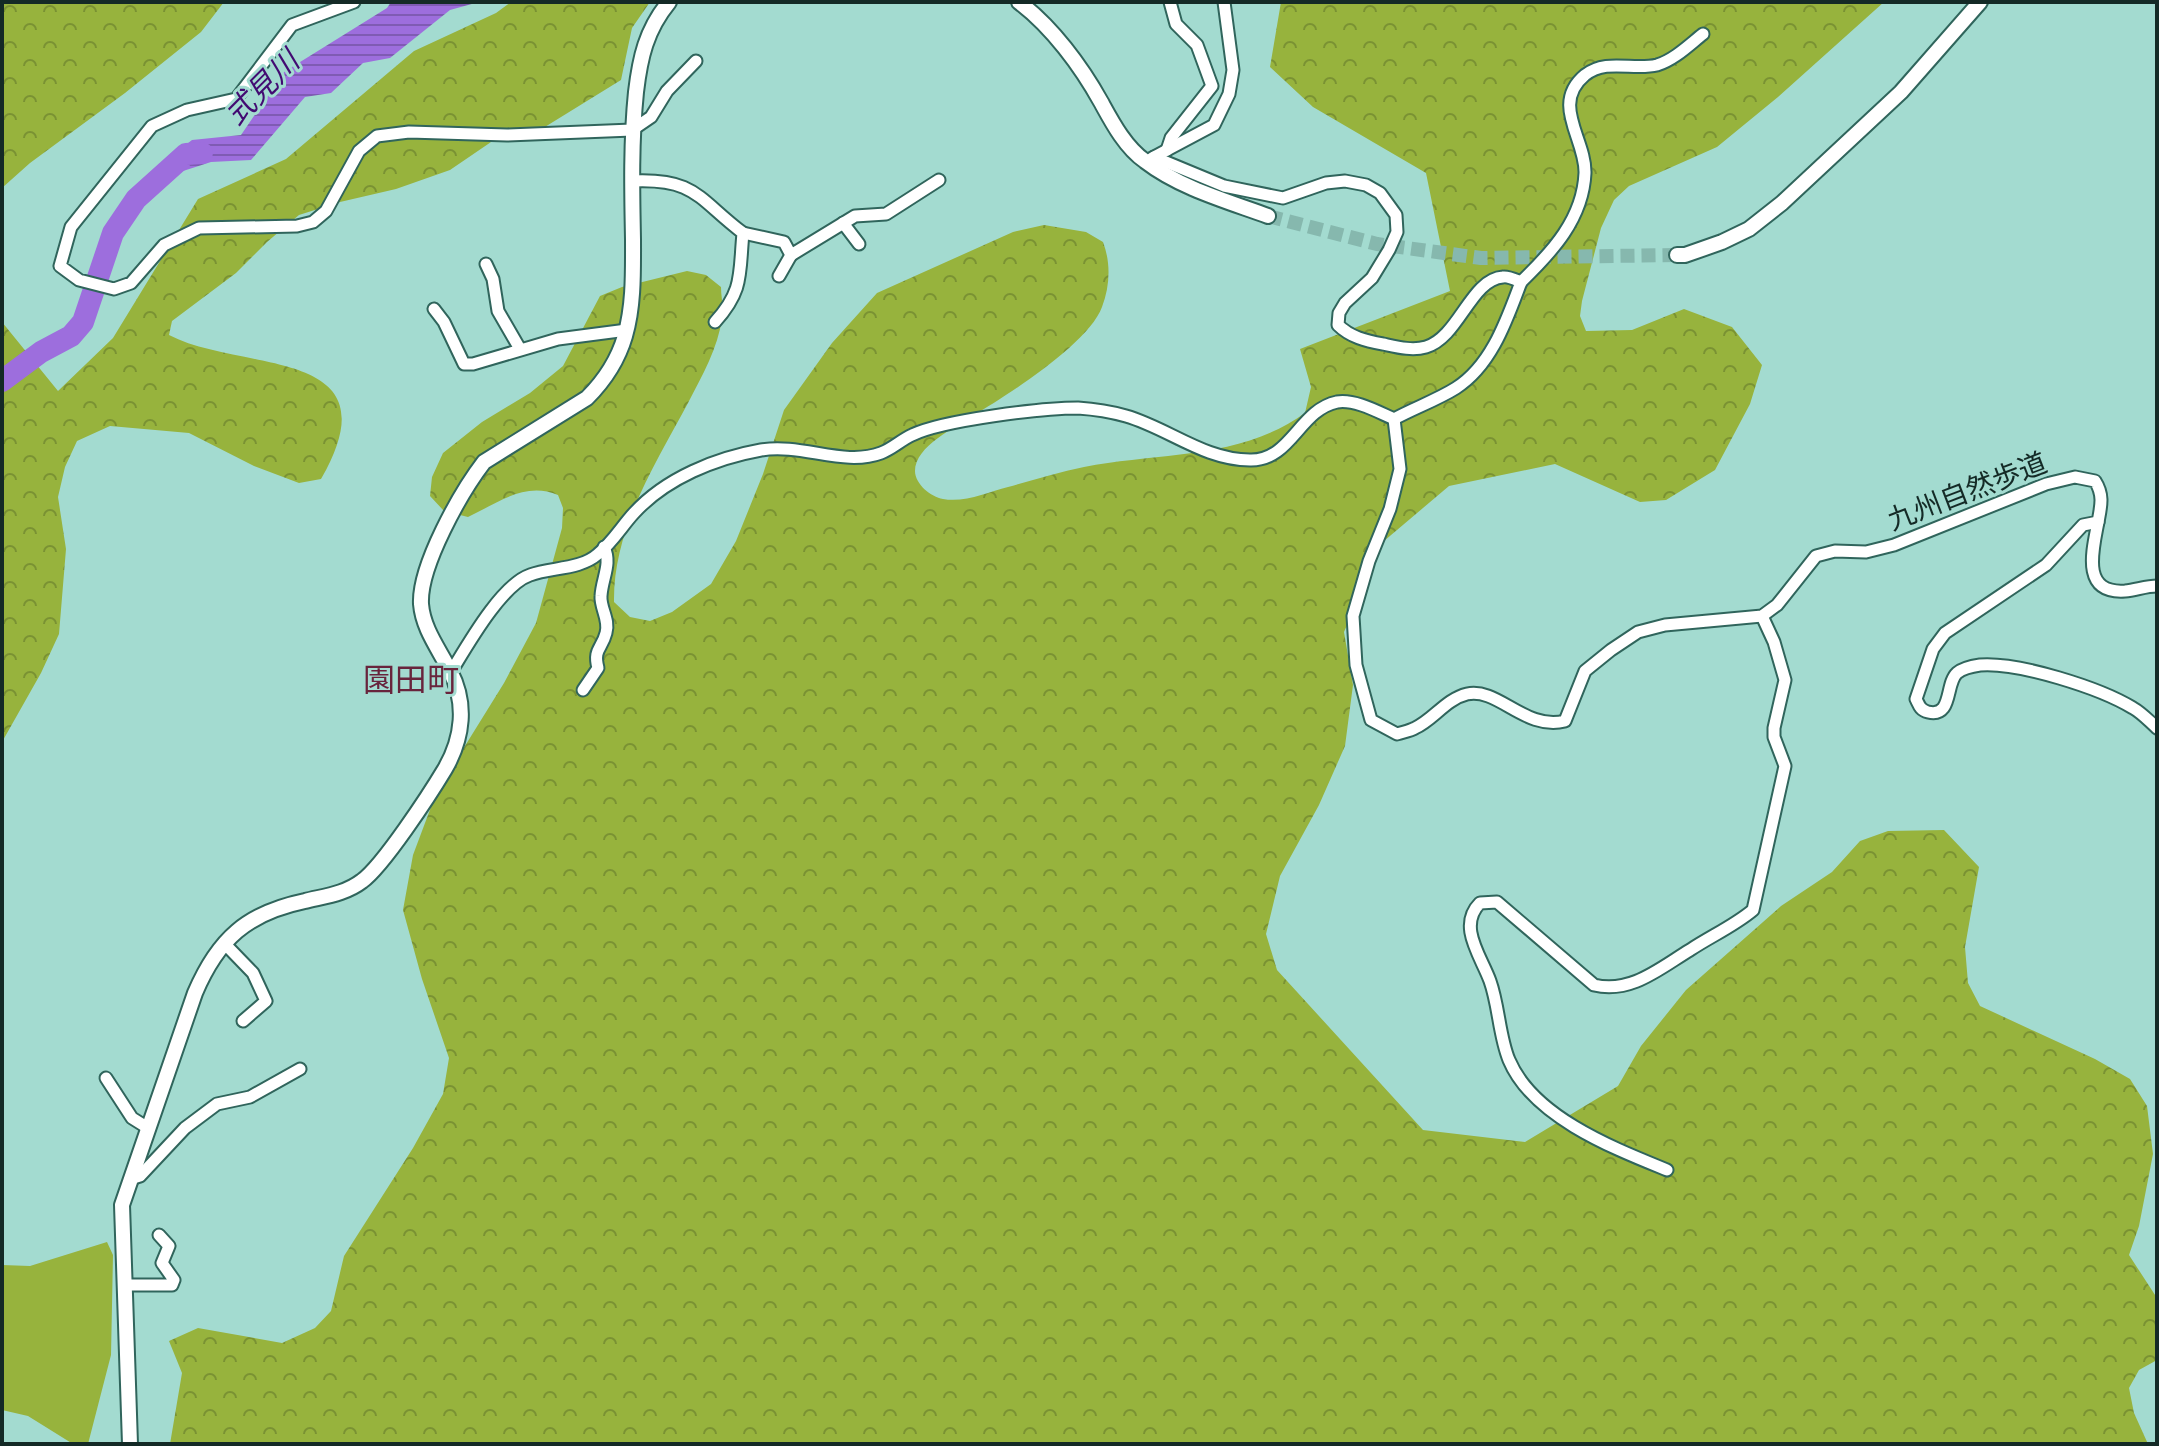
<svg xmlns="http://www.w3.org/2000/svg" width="2159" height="1446" font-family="'Times New Roman','Noto Sans JP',serif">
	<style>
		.forest { fill: url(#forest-crowns) }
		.pitch { fill: #97b33d }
		.water { fill: url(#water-rules) }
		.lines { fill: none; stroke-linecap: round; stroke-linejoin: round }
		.river { stroke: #9d6edd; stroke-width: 22 }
		.tertiary-tunnel { stroke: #86b8ae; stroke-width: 14; stroke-dasharray: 14 7; stroke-linecap: butt }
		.minor-casing { stroke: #30655c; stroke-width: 15 }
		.tertiary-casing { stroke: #30655c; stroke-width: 18 }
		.minor { stroke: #fff; stroke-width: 11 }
		.tertiary { stroke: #fff; stroke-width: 14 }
		.labels { text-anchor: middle; stroke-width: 6; stroke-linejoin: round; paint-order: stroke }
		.street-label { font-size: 28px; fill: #142a26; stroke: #a3dbd0 }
		.water-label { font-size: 30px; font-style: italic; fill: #420b72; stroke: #a3dbd0 }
		.quarter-label { font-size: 32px; fill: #68243c; stroke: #a3dbd0 }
	</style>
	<defs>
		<pattern id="forest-crowns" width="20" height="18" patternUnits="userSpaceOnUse" patternTransform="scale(2)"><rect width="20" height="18" fill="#97b33d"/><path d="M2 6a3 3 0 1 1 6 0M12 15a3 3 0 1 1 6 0" fill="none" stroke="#7a9233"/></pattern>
		<pattern id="water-rules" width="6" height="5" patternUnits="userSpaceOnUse" patternTransform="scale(2)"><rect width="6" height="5" fill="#9d6edd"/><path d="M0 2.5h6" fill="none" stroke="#7f5bb3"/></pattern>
	</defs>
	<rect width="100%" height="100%" fill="#a3dbd0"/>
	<g class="forest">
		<path d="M 2,2 L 224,2 L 201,32 L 125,93 L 30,163 L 2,188 Z"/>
		<path d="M 511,2 L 650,2 L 632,28 L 621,80 L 540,130 L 494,140 L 450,170 L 396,189 L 340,202 L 299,215 L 267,242 L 236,273 L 172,321 L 169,335 C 241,373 398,345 321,479 L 299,483 L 254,466 L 189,433 L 110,426 L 77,441 L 65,467 L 58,497 L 66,549 L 59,634 L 41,673 L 2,742 L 2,322 L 58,391 L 113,338 L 198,199 L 286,159 L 414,51 L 496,13 Z"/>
		<path d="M 1281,2 L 1884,2 L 1778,97 L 1717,147 L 1629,186 L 1614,200 L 1601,228 L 1582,301 L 1580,316 L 1586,331 L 1632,330 L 1684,309 L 1732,327 L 1762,365 L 1750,404 L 1715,470 L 1666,500 L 1640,502 L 1555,464 L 1449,486 L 1384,541 L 1344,632 L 1353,685 L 1345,746 L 1319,805 L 1280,876 L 1266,934 L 1277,970 L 1423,1130 L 1525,1142 L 1618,1086 L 1641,1046 L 1686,990 L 1781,906 L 1832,872 L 1860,841 L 1888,831 L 1944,830 L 1979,867 L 1965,947 L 1968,983 L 1980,1006 L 2095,1059 L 2130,1079 L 2147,1106 L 2153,1154 L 2139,1226 L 2129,1255 L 2157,1298 L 2157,1360 L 2139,1370 L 2129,1388 L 2134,1413 L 2148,1444 L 170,1444 L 182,1373 L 169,1341 L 198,1328 L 282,1343 L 315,1328 L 331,1311 L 344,1256 L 413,1148 L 443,1094 L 449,1058 L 422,979 L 403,910 L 413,855 L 437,791 L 504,683 L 536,623 L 562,528 L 563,508 L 558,495 C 525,481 498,503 468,517 L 444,511 L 430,496 L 432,477 L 443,453 L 482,422 L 530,393 L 563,366 L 600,296 L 622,287 L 687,271 L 706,275 L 721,287 C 721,297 724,308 722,318 C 718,348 702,376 688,403 C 655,465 613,529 614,602 L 630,617 L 650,621 L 672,612 L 711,584 L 736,541 L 763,474 L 784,410 L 832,343 L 877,293 L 1013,232 L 1044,225 L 1086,232 L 1103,242 C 1111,263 1110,286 1102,307 C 1089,343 1008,395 974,415 C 956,427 915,446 915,471 C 915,484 931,497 943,499 C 965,503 988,492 1008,487 C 1033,480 1059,472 1084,467 C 1160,452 1240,460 1305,413 L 1311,387 L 1300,349 L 1450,291 L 1426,173 L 1313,107 L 1270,67 Z"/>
	</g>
	<path class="pitch" d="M 107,1242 L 113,1255 L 111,1355 L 88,1444 L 73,1444 L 28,1416 L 2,1410 L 2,1265 L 30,1266 Z"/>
	<path class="water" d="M 391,2 L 479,2 L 450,10 L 390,58 L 363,63 L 331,93 L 305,97 L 251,160 L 211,162 L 180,172 L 174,154 L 192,140 L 241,135 L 284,72 L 387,8 Z"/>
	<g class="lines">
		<path class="river" d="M 2,381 L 41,352 L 71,336 L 83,322 L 113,233 L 136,199 L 186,154 L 202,153"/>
		<path class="tertiary-tunnel" d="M 1268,216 L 1377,244 L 1481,258 L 1677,255"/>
		<g class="minor-casing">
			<g id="minor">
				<path d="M 354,2 L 292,25 L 236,99 L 187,110 L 152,126 L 71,227 L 60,266 L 79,280 L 114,289 L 131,283 L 164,245 L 199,228 L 297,226 L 313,222 L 326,211 L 359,151 L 377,136 L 409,132 L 507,135 L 632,130 L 651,117 L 667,91 L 696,61"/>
				<path d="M 1167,150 L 1171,138 L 1212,86 L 1197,45 L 1176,24 L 1170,2"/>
				<path d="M 1154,157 L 1224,186 L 1283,198 L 1326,183 L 1345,181 L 1366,185 L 1380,193 L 1396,215 L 1397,232 L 1389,250 L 1372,278 L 1345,303 L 1339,313 L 1338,325 C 1350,337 1366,341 1383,344 C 1397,347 1412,351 1426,347 C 1459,337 1471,279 1503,277 C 1508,276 1516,280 1521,282 C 1507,319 1492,365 1456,388 C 1437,400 1414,408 1394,419"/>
				<path d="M 1152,158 L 1214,125 L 1229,94 L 1233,70 L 1224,2"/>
				<path d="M 632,181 C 696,178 698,199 743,233 C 739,274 744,290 715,322"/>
				<path d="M 843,223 L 859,244"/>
				<path d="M 743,233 L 784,242 L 791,255 L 779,276"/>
				<path d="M 791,255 L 855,216 L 886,214 L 939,180"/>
				<path d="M 486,264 L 493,279 L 498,311 L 520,349"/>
				<path d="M 1521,282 C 1552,252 1583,219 1585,173 C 1586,139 1550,104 1585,75 C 1607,58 1633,71 1657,65 C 1674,60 1689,45 1703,34"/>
				<path d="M 434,309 L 444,322 L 464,364 L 473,364 L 558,339 L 627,330"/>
				<path d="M 1394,419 L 1400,469 L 1390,509 L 1369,561 L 1353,616 L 1356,665 L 1371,720 L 1397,734 C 1403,732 1410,731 1415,728 C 1433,720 1446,699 1467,694 C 1498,687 1525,731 1565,721 L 1585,671 L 1611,650 L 1638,632 L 1665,625 L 1762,616 L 1777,605 L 1816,556 L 1835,551 L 1866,552 L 1894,545 L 2046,484 L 2075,477 L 2095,481 C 2104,495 2101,506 2098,522 L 2083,525 L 2046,565 L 1945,633 L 1933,649 L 1916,699 C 1919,705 1920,710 1928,712 C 1953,718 1945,684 1957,673 C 1963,668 1973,666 1980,665 C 2019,662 2100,688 2133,708 C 2142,713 2149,721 2157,728"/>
				<path d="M 2098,522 C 2093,549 2080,594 2125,591 C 2136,590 2146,586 2157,586"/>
				<path d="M 451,672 C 467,646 501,585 530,575 C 551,567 580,570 598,554 C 612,543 622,526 634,513 C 666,478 716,458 761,450 C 802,443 844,467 881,453 C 892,449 901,440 912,435 C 943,420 1043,408 1078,408 C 1093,409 1112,412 1126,416 C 1168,428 1204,460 1250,460 C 1291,461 1299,410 1337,402 C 1355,399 1378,412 1394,419"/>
				<path d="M 583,690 L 598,668 C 593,649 602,649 606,633 C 610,620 600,608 601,596 C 602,578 612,564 604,547"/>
				<path d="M 224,943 L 253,973 L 266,1001 L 243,1021"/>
				<path d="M 106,1078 L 132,1118 L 148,1128"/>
				<path d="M 1667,1170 C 1613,1148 1533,1117 1509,1060 C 1499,1036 1499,1006 1490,981 C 1481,956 1457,926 1480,903 L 1497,902 L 1594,985 C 1631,994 1660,968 1690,950 C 1711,936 1734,926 1753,910 L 1785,766 L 1774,737 L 1774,728 L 1785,680 L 1774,642 L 1762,616"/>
				<path d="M 130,1179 L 140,1176 L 185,1128 L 217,1104 L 250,1097 L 300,1069"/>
				<path d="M 125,1285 L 172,1285 L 174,1280 L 162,1263 L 169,1246 L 159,1235"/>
			</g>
		</g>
		<g class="tertiary-casing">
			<g id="tertiary">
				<path d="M 1019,2 C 1052,27 1081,66 1101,102 C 1112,122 1125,147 1145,161 C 1180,188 1227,201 1268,216"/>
				<path d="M 1677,255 L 1685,255 L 1722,242 L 1749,229 L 1782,203 L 1901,92 L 1980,2"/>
				<path d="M 130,1444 L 122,1205 L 195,993 C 218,939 247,913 305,901 C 325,896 345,894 362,881 C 383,866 430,794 445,769 C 463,738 467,703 450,671 C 439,649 423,629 421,604 C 419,566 461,492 484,462 L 587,398 C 605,380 618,360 625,336 C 634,305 633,271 633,239 C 632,190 631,141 636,92 C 640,58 646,30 669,2"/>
			</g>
		</g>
		<use href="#minor" class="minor"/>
		<use href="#tertiary" class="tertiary"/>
	</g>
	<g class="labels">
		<g class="street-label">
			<text transform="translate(1967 491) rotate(-21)" y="10">九州自然歩道</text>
		</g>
		<g class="water-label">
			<text transform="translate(262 88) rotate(-45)" y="10">式見川</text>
		</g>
		<g class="quarter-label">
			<text x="411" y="691">園田町</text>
		</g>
	</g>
	<rect width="2159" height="1446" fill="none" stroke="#142a26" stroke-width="8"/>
</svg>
